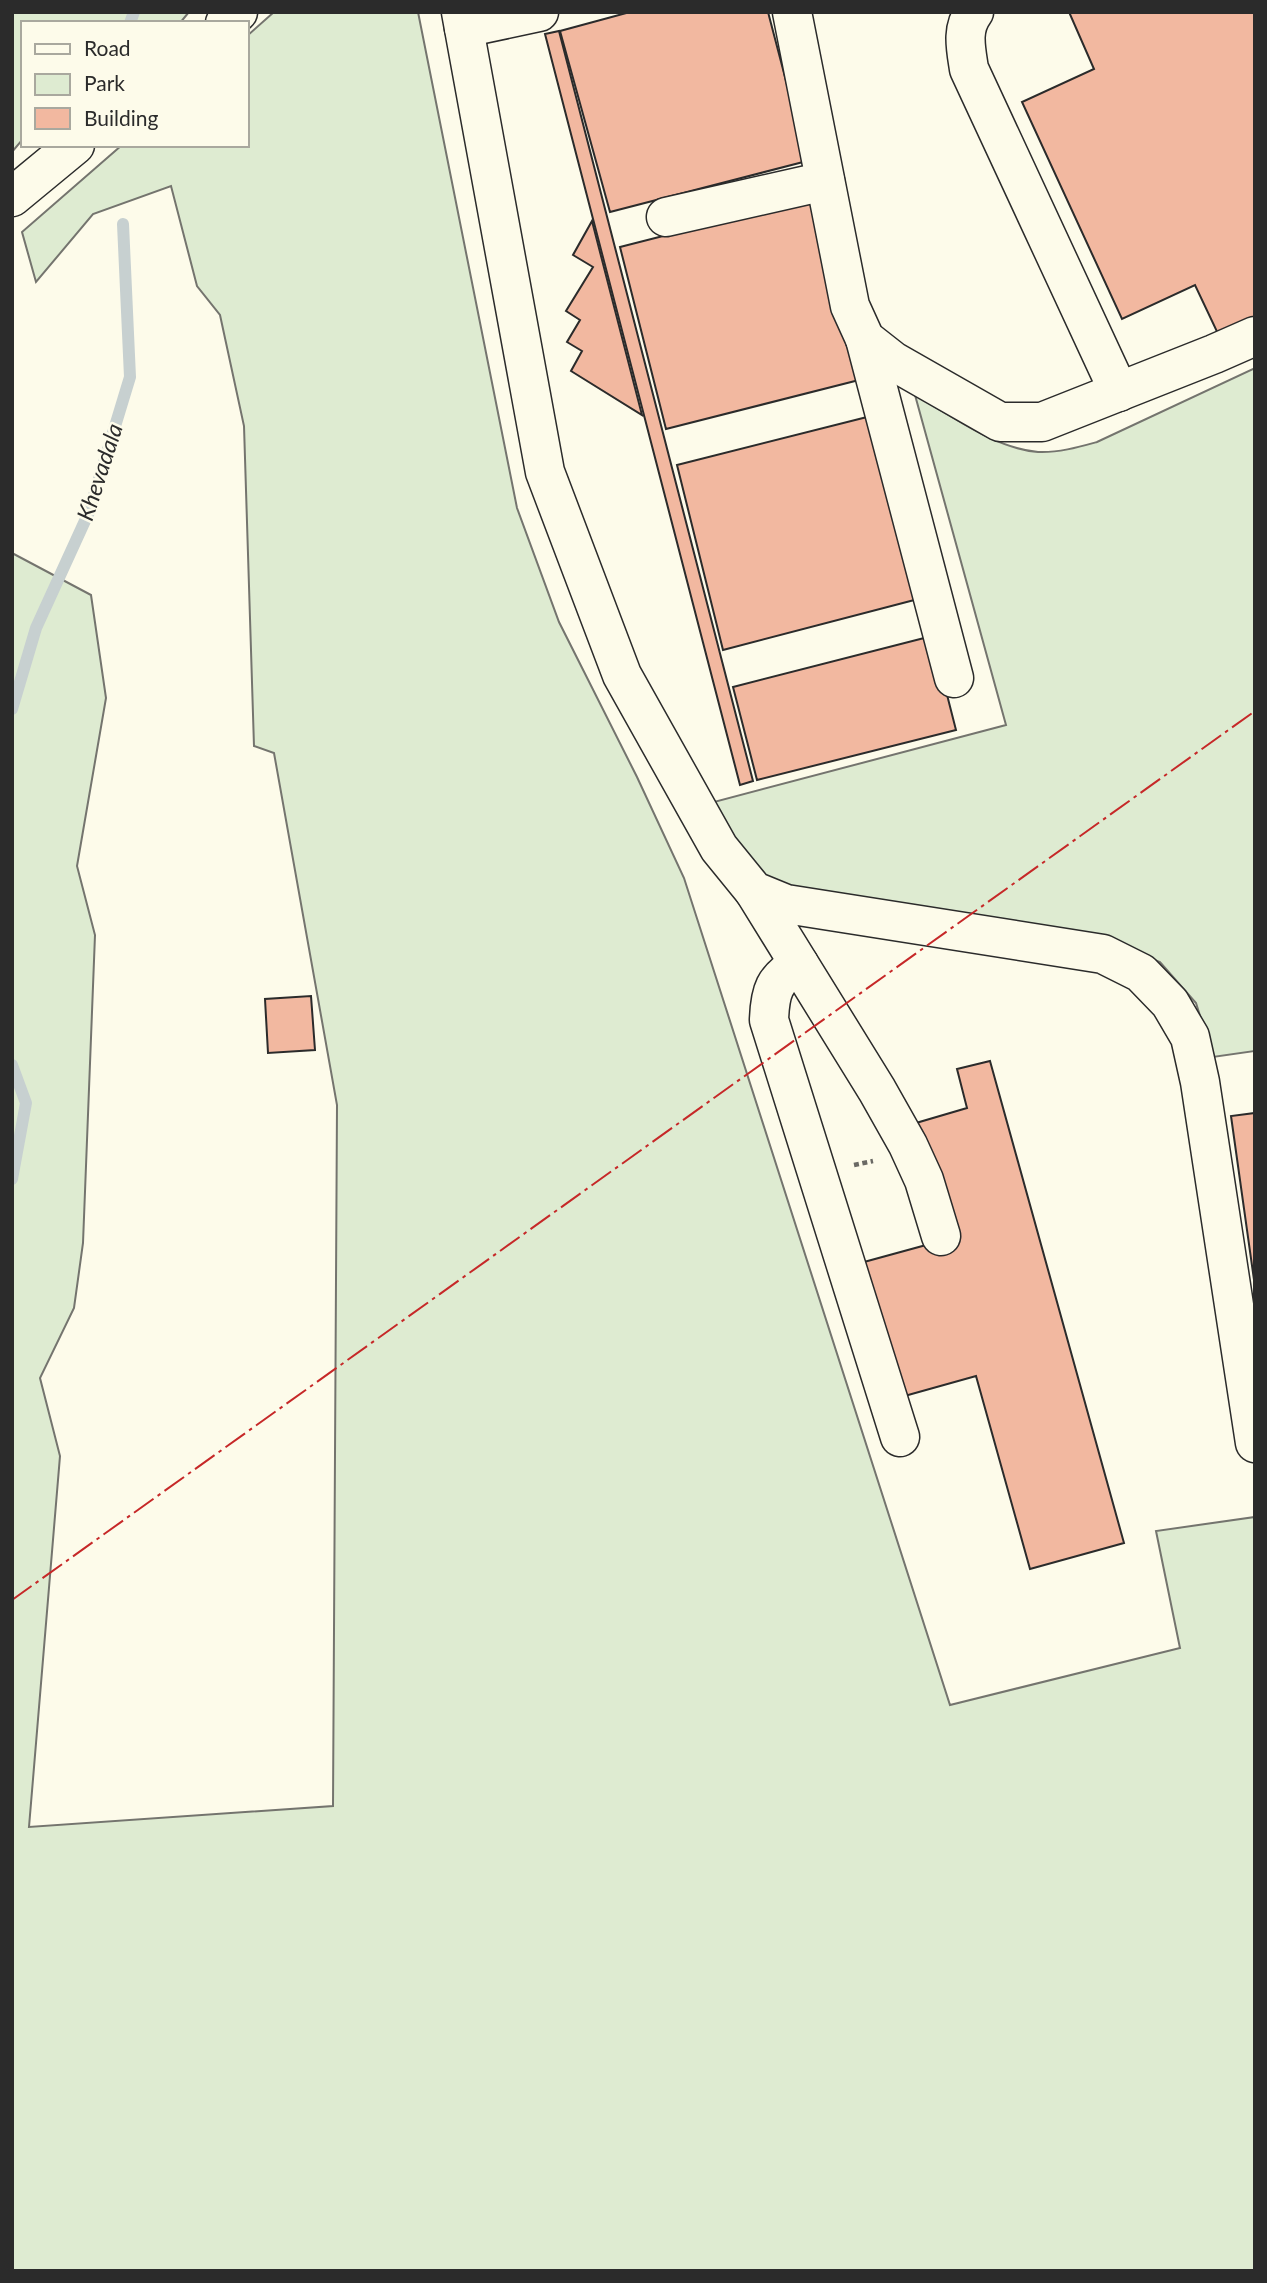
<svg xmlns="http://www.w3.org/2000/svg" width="1267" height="2283" font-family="Lato,sans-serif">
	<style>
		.green { fill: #deebd1; stroke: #74746e; stroke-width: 2 }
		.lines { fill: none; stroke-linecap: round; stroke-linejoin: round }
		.stream { stroke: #c7d0d0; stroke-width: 12 }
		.building { fill: #f2b8a0; stroke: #2b2b2b; stroke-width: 2 }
		.minor-casing { stroke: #2b2b2b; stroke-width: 41 }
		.major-casing { stroke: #2b2b2b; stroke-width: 41 }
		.path { stroke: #6a6964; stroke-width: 4.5; stroke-dasharray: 5 3.5; stroke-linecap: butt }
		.minor { stroke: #fdfbea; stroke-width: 38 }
		.major { stroke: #fdfbea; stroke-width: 38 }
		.power { stroke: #c62828; stroke-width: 2; stroke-dasharray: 24 5 3.5 5; stroke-linecap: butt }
		.labels { text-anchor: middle; stroke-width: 5; stroke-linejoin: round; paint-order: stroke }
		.water-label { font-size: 23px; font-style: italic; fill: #2b2b2b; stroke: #fdfbea }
	</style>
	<rect width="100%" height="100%" fill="#fdfbea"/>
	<g class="green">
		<path d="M 12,12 L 189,12 L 180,23 L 23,23 L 23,139 L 12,152 Z"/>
		<path d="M 274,12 L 418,12 L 517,508 L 559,622 L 637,777 L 684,878 L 950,1705 L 1180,1648 L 1156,1531 L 1255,1517 L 1255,2271 L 12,2271 L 12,553 L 91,595 L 106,698 L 77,866 L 95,935 L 83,1243 L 74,1308 L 40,1378 L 60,1456 L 29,1827 L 333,1806 L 337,1105 L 274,753 L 254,746 L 244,426 L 220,315 L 197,286 L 171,186 L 93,214 L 36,282 L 22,232 L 122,145 L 247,145 L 247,36 Z"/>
		<path d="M 1255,368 L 1255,1051 L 1213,1057 L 1196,1003 L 1160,962 L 1107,941 L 787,885 L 761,876 L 710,803 L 1006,725 L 915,395 C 953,416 993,448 1038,452 C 1058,453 1079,447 1097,442 Z"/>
	</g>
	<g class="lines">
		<g class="stream">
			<path d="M 130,23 L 134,12"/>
			<path d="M 12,709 L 36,628 L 89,512 L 130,377 L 123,224"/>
			<path d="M 12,1065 L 26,1103 L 12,1179"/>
		</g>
	</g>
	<g class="building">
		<path d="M 630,12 L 768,12 L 807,161 L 610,212 L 560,31 Z"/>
		<path d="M 1069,12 L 1255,12 L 1255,322 L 1220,338 L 1195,285 L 1122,319 L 1022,102 L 1094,69 Z"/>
		<path d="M 559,31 L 753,781 L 740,785 L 545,34 Z"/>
		<path d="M 816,197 L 863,379 L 666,429 L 620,247 Z"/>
		<path d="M 592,221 L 642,415 L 571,371 L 582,351 L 567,342 L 580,320 L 566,311 L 593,267 L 573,255 Z"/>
		<path d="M 875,415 L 922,598 L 723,650 L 677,465 Z"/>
		<path d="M 932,636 L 956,730 L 757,780 L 733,687 Z"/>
		<path d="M 311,996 L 315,1050 L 268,1053 L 265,999 Z"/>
		<path d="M 990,1061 L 1124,1543 L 1030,1569 L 976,1376 L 901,1397 L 864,1262 L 948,1239 L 916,1123 L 967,1108 L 957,1069 Z"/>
		<path d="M 1255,1113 L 1255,1287 L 1231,1116 Z"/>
	</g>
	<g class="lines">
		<g class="minor-casing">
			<g id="minor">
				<path d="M 461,12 L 545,472 L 622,675 L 719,848 L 754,891 L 786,904 L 1103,954 L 1141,973 L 1170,1003 L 1190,1037 L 1200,1082 L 1255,1443"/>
				<path d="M 792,12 L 850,306 L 865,339 L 893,361 L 1000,422 L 1042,422 L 1214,354 L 1255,336"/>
				<path d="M 974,12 C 961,29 966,49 969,69 L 1119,392"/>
				<path d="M 464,28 L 539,12"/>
				<path d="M 666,217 L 825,181"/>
				<path d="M 865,339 L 954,678"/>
				<path d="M 754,891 L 877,1090 L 908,1145 L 924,1180 L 941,1236"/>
				<path d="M 799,964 C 774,979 770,991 769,1020 L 900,1437"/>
			</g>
		</g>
		<g class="major-casing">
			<g id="major">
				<path d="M 225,23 L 238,12"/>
				<path d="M 12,197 L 75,145"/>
			</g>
		</g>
		<path class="path" d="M 854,1165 L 873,1161"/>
		<use href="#minor" class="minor"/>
		<use href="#major" class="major"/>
		<path class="power" d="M 12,1600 L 1255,711"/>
	</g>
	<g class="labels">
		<g class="water-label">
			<text transform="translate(100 472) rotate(-72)" y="8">Khevadala</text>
		</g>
	</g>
	<rect width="1267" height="2283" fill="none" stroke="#2b2b2b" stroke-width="28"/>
	<rect x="21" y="21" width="228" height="126" fill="#fdfbea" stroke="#a9a89e" stroke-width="2"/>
	<rect x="35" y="44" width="35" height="10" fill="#fdfbea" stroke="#a9a89e" stroke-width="2"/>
	<text x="84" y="56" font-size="21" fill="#2b2b2b">Road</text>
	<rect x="35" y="74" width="35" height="21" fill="#deebd1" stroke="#a9a89e" stroke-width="2"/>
	<text x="84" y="91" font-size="21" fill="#2b2b2b">Park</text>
	<rect x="35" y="108" width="35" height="21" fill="#f2b8a0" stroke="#a9a89e" stroke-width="2"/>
	<text x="84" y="126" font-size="21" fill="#2b2b2b">Building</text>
</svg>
